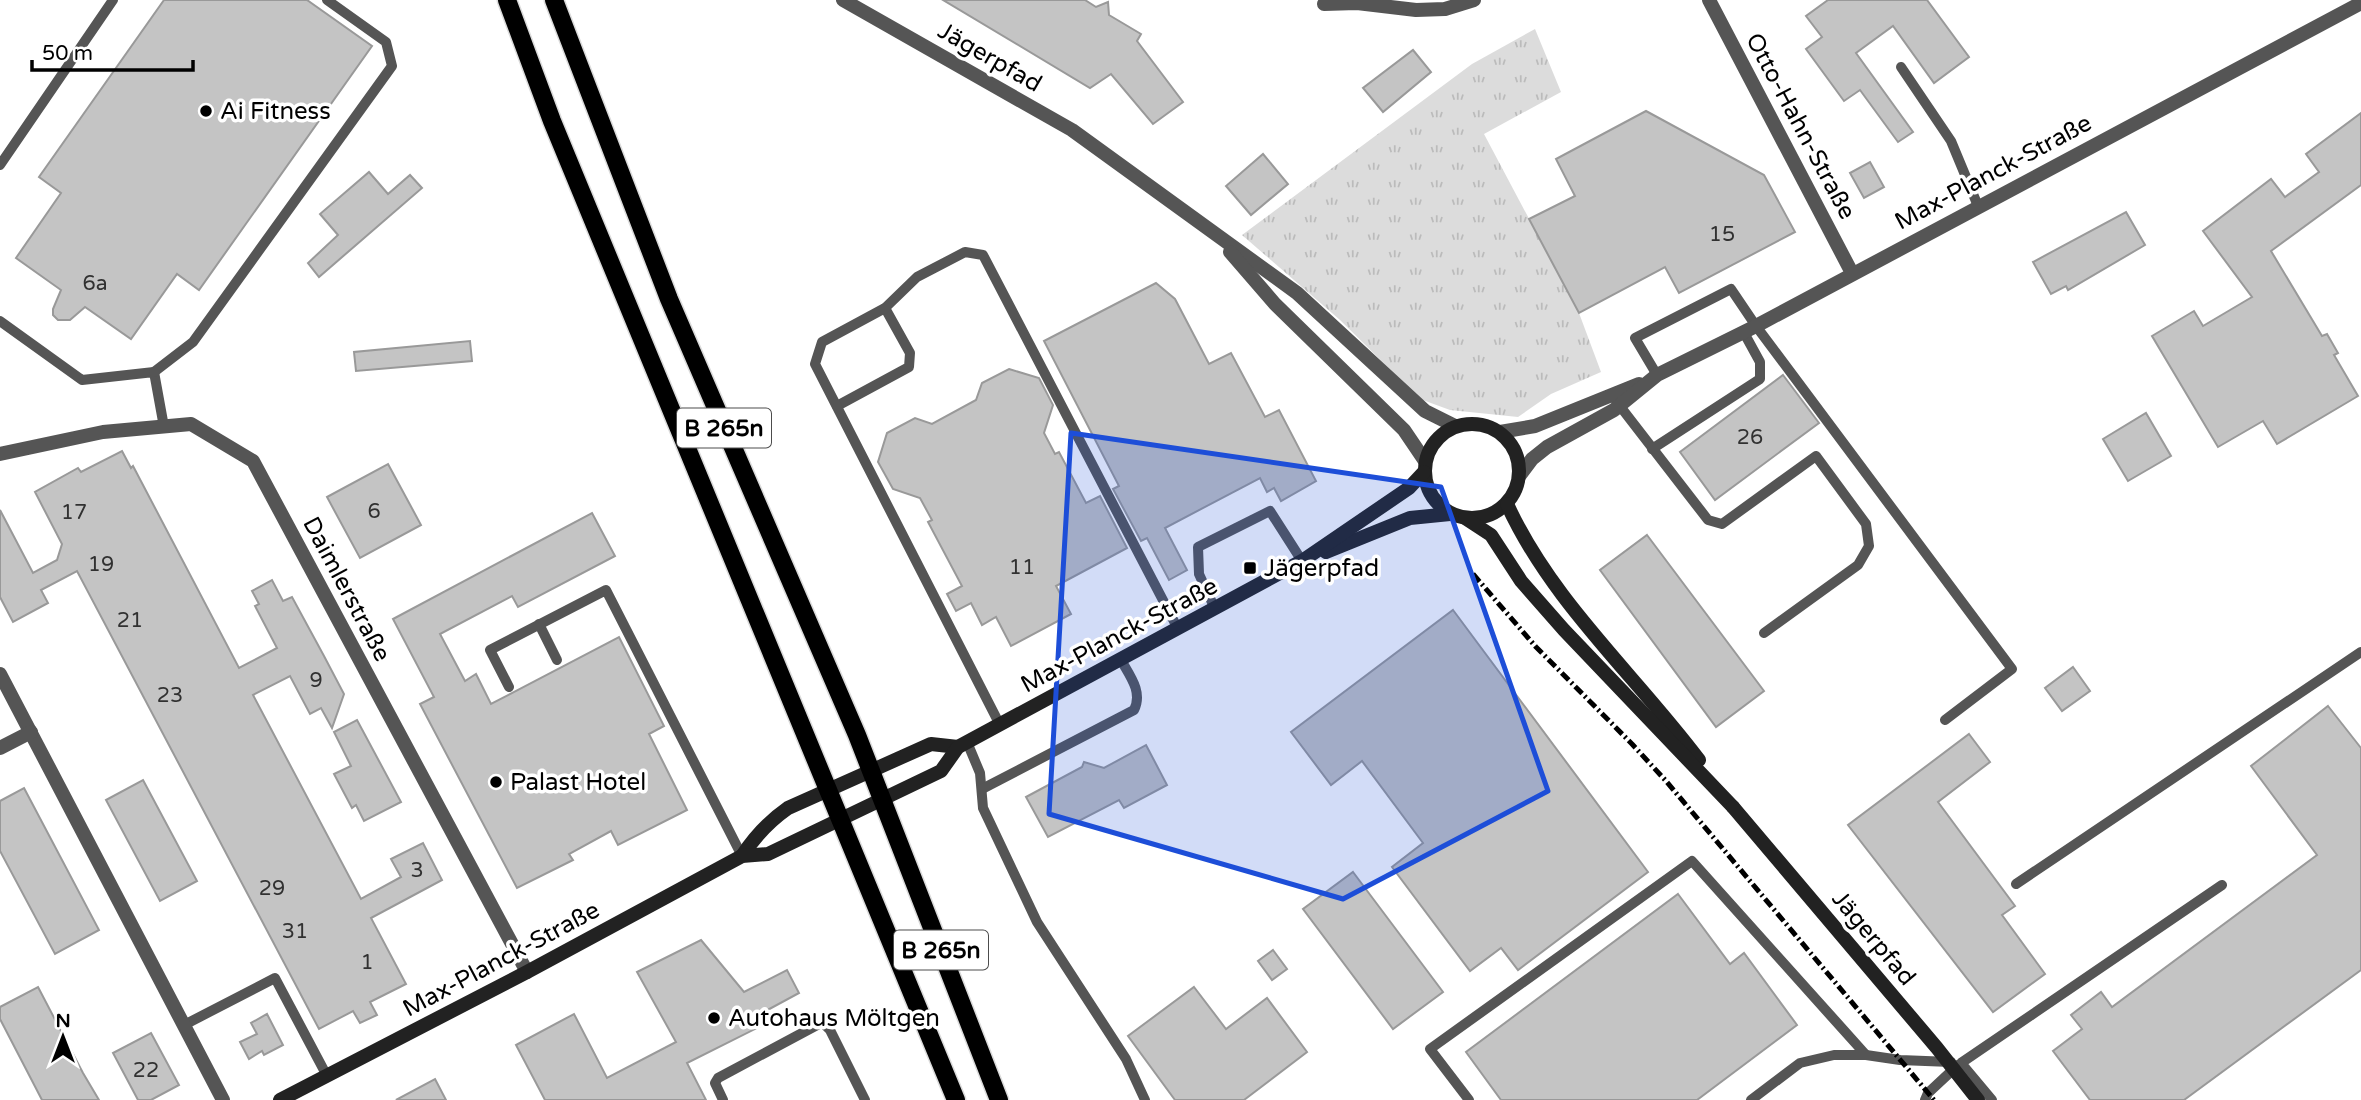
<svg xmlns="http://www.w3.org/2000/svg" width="2361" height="1100" font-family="'Varela Round',sans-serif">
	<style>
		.grass { fill: url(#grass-tufts) }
		.building { fill: #c4c4c4; stroke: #999; stroke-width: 2 }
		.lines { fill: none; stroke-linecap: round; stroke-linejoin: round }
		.primary-casing { stroke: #dbdbdb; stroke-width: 21 }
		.lane { stroke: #555; stroke-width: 10 }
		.street { stroke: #555; stroke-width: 14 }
		.secondary { stroke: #222; stroke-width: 14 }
		.primary { stroke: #000; stroke-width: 18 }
		.rail { stroke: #000; stroke-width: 5; stroke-dasharray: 10 3.5 2 3.5; stroke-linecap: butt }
		.secondary-bridge { stroke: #222; stroke-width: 14 }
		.marked { fill: #1d4ed8; fill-opacity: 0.2; stroke: #1d4ed8; stroke-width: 5; stroke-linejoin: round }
		.poi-dot { fill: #000; stroke: #fff; stroke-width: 2.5 }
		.labels { text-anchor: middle; stroke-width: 7; stroke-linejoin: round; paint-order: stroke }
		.number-label { font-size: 21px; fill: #313131 }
		.shield { fill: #fff; stroke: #4c4c4c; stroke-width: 2 }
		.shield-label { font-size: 23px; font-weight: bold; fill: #000 }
		.street-label { font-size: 24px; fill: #000; stroke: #fff }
		.poi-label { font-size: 24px; fill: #000; stroke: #fff; text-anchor: start }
	</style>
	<defs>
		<pattern id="grass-tufts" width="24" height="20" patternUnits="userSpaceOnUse" patternTransform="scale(1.75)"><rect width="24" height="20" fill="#dcdcdc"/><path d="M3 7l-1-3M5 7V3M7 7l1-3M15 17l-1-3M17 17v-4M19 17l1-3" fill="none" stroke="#bbb"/></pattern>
	</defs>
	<rect width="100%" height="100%" fill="#fff"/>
	<path class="grass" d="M 1535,29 L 1561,92 L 1484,134 L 1579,313 L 1601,372 L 1551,394 L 1518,417 L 1450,410 L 1420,399 L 1340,320 L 1242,235 L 1472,64 Z"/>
	<g class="building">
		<path d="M 164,0 L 307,0 L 372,46 L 199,290 L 177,274 L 131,339 L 85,307 L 70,320 L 58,320 L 53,315 L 53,309 L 61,290 L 16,258 L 61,193 L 39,177 Z"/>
		<path d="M 943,0 L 1085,0 L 1096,7 L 1108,2 L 1109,15 L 1141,34 L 1137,41 L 1183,102 L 1153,124 L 1111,74 L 1090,88 Z"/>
		<path d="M 1828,0 L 1927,0 L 1969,57 L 1934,83 L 1893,26 L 1856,53 L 1913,132 L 1898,142 L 1860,90 L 1844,101 L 1806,49 L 1822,37 L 1806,16 Z"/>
		<path d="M 1413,50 L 1431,72 L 1383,112 L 1363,88 Z"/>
		<path d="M 1646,111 L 1764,175 L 1795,232 L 1679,293 L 1665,267 L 1579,313 L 1529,219 L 1575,196 L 1556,159 Z"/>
		<path d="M 2361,113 L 2361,185 L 2271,251 L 2322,336 L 2327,334 L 2338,353 L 2334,355 L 2358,396 L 2277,444 L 2263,421 L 2218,447 L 2152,336 L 2194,311 L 2203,326 L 2252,297 L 2203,231 L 2271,179 L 2285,197 L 2319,172 L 2306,154 Z"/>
		<path d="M 1263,154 L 1288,184 L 1251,215 L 1226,186 Z"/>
		<path d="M 1870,162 L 1884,187 L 1864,198 L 1850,173 Z"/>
		<path d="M 369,172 L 388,194 L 410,175 L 422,188 L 319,277 L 308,263 L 338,235 L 320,214 Z"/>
		<path d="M 2126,212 L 2145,245 L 2068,290 L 2066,286 L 2051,294 L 2033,262 Z"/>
		<path d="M 1156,283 L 1175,299 L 1209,364 L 1231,353 L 1265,417 L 1279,410 L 1316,481 L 1281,501 L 1274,488 L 1267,492 L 1260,478 L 1165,528 L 1187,570 L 1169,580 L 1147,538 L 1141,541 L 1113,489 L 1119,486 L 1044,341 Z"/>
		<path d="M 470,341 L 472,361 L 356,371 L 354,352 Z"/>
		<path d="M 1009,369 L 1039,378 L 1053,405 L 1044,433 L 1055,454 L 1059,452 L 1086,503 L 1100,496 L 1127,548 L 1056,586 L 1071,614 L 1011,646 L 996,617 L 982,625 L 971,603 L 956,611 L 947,594 L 962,586 L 928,522 L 932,520 L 920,498 L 893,489 L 878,462 L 887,433 L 915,418 L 932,424 L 976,400 L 982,383 Z"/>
		<path d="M 1783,375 L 1819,423 L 1715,500 L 1680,452 Z"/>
		<path d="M 2146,413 L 2171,456 L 2128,481 L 2103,439 Z"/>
		<path d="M 122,451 L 131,468 L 133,466 L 239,668 L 277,648 L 255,606 L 259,604 L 252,591 L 272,580 L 283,601 L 292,597 L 324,656 L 344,694 L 332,728 L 321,708 L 310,714 L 290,676 L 253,695 L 361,899 L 401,877 L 391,859 L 423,843 L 442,880 L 371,918 L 406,984 L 370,1002 L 377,1015 L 360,1023 L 353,1011 L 319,1029 L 77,571 L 41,590 L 48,603 L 13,622 L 0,597 L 0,510 L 33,573 L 57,560 L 62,544 L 35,492 L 78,468 L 81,472 Z"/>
		<path d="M 388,464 L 421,525 L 360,558 L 327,497 Z"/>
		<path d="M 592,513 L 615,556 L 518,607 L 512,596 L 440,634 L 465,681 L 476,674 L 491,704 L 619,637 L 664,726 L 649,734 L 687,810 L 618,845 L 611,831 L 569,854 L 573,860 L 517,888 L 420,704 L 434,697 L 393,619 Z"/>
		<path d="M 1647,535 L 1764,691 L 1716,727 L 1600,570 Z"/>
		<path d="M 1453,610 L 1648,872 L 1518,970 L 1501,948 L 1470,971 L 1392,867 L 1423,843 L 1362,761 L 1331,785 L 1291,732 Z"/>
		<path d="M 2073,667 L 2090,691 L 2062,711 L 2045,688 Z"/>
		<path d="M 2328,706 L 2361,748 L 2361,970 L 2184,1100 L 2090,1100 L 2053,1051 L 2082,1029 L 2071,1015 L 2101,992 L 2112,1007 L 2317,855 L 2251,766 Z"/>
		<path d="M 357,720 L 401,802 L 364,821 L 356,805 L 352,808 L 334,774 L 351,766 L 334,732 Z"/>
		<path d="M 1969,734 L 1990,762 L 1938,802 L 2015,906 L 2002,915 L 2045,974 L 1993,1012 L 1848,825 Z"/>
		<path d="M 1146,745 L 1167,785 L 1124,808 L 1119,800 L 1048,837 L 1026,797 L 1082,767 L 1084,762 L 1104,768 Z"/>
		<path d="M 143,780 L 197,881 L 160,901 L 106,800 Z"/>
		<path d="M 24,788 L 99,930 L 55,954 L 0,851 L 0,801 Z"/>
		<path d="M 1353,872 L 1443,992 L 1393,1029 L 1303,909 Z"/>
		<path d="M 1678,894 L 1730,964 L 1744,953 L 1797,1025 L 1697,1100 L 1501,1100 L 1466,1052 Z"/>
		<path d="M 701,940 L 744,992 L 787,970 L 799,993 L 762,1013 L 769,1022 L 687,1063 L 706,1100 L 545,1100 L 516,1045 L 574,1014 L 607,1078 L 676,1042 L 637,972 Z"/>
		<path d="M 1273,950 L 1287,969 L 1272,980 L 1258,961 Z"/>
		<path d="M 38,987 L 83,1073 L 99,1100 L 42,1100 L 0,1019 L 0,1007 Z"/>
		<path d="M 1194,987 L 1226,1029 L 1267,998 L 1307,1052 L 1244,1100 L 1175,1100 L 1128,1036 Z"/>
		<path d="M 267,1014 L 283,1045 L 264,1055 L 262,1051 L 249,1059 L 240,1042 L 257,1034 L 251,1023 Z"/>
		<path d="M 151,1033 L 179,1085 L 151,1100 L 138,1100 L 113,1053 Z"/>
		<path d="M 435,1079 L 446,1100 L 396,1100 Z"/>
	</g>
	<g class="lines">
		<g class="primary-casing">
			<g id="primary">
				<path d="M 507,0 L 552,121 L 956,1100"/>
				<path d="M 554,0 L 669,299 L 857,735 L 999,1100"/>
			</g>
		</g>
		<g class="lane">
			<path d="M 1901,67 L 1951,141 L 1978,206"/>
			<path d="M 0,165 L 113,0"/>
			<path d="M 0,321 L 82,380 L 154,372 L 164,427"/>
			<path d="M 154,372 L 193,342 L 392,66 L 386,42 L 327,0"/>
			<path d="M 1657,375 L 1635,338 L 1731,289 L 1756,326 L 2012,669 L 1945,720"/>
			<path d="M 1616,401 L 1708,520 L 1722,524 L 1816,456 L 1866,524 L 1869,546 L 1858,565 L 1764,633"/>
			<path d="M 837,406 L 909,367 L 910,353 L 885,308"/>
			<path d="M 1652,449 L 1760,379 L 1760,362 L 1743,331"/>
			<path d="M 1215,609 L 1199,574 L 1198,547 L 1270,511 L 1302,561"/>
			<path d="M 539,624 L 557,660"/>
			<path d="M 509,687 L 490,650 L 606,590 L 742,856"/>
			<path d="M 1000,725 L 815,364 L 822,342 L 885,308 L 917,277 L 965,252 L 983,255 L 1178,629"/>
			<path d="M 967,742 L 980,773 L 983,808 L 1037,922 L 1126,1059 L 1145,1100"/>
			<path d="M 982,789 L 1134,710 C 1143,692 1130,676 1121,660"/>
			<path d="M 2016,884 L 2361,652"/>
			<path d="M 184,1025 L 275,978 L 327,1076"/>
			<path d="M 723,1100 L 715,1083 L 718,1078 L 819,1024 L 824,1024 L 830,1030 L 865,1100"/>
			<path d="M 1469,1100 L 1430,1049 L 1692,861 L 1866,1055"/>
			<path d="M 1751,1100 L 1800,1063 L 1834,1055 L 1866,1055 L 1900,1060 L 1951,1062"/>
			<path d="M 1925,1100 L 1928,1093 L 1958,1065"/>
			<path d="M 1992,1100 L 1961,1063 L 2222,885"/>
		</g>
		<g class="street">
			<path d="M 843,0 L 1072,130 L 1297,293 L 1425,411 L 1455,426"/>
			<path d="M 1709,0 L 1852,273"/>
			<path d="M 1324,4 L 1357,3 L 1416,10 L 1445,9 L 1474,0"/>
			<path d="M 1230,252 L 1275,304 L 1404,430 L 1425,461"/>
			<path d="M 1500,432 L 1535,426 L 1639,384"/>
			<path d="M 0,454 L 103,432 L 191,424 L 253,461 L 527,972"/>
			<path d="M 1520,475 L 1532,459 L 1547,447 L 1614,410 L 1657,375 L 1756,326 L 2361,3"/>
			<path d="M 0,674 L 223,1100"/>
			<path d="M 0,748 L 31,732"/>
		</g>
		<g class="secondary">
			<circle cx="1472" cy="471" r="47"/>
			<path d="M 1507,504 C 1551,601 1636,676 1699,760"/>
			<path d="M 1465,518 L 1491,535 L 1521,581 L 1564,630 L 1733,807"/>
			<path d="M 1326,552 L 1410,518 L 1450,514"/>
			<path d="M 742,856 C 755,836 768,822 788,808 L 931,744 L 958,747"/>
			<path d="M 280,1100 L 527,972 L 742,856 L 768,854 L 941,771 L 958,747 L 1302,561 L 1409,488 L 1424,472"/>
		</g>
		<use href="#primary" class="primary"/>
		<path class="rail" d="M 1473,574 L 1536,647 L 1632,744 L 1666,781 L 1934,1100"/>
		<path class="secondary-bridge" d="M 1733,807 L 1937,1048 L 1978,1100"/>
	</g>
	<path class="marked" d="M 1071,433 L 1441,487 L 1548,791 L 1343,899 L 1049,814 Z"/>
	<g class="poi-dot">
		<circle cx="206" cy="111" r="7"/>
		<rect x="1243" y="561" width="14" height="14" rx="3.5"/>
		<circle cx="496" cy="782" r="7"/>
		<circle cx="714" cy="1018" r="7"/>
	</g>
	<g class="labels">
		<g class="number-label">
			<text x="1722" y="241">15</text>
			<text x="95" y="290">6a</text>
			<text x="1750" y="444">26</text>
			<text x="374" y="518">6</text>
			<text x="74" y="519">17</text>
			<text x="101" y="571">19</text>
			<text x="1022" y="574">11</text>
			<text x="130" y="627">21</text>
			<text x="316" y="687">9</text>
			<text x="170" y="702">23</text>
			<text x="417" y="877">3</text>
			<text x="272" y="895">29</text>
			<text x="295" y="938">31</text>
			<text x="367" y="969">1</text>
			<text x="146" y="1077">22</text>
		</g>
		<g class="shield">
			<rect x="677" y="408.5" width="94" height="39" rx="5"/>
			<rect x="894" y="930.5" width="94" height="39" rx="5"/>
		</g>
		<g class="shield-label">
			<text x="724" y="436">B 265n</text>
			<text x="941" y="958">B 265n</text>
		</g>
		<g class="street-label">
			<text transform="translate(990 57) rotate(30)" y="8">Jägerpfad</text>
			<text transform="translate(1801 126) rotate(62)" y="8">Otto-Hahn-Straße</text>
			<text transform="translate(1993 172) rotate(-28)" y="8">Max-Planck-Straße</text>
			<text transform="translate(347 589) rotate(62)" y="8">Daimlerstraße</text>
			<text transform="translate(1119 635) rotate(-28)" y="8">Max-Planck-Straße</text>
			<text transform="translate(1874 938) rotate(50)" y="8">Jägerpfad</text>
			<text transform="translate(501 959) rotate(-28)" y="8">Max-Planck-Straße</text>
		</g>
		<g class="poi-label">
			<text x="220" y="119">Ai Fitness</text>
			<text x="1264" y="576">Jägerpfad</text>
			<text x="510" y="790">Palast Hotel</text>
			<text x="728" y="1026">Autohaus Möltgen</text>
		</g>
	</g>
	<g transform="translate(63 1037)" stroke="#ffffff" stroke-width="5" paint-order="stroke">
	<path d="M0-5L12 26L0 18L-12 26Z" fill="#000000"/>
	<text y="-10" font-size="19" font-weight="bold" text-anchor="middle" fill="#000000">N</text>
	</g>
	<path d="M32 60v10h161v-10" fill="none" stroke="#000000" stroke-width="3.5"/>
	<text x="42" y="60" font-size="21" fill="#000000" stroke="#ffffff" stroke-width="5" paint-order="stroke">50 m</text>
</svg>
